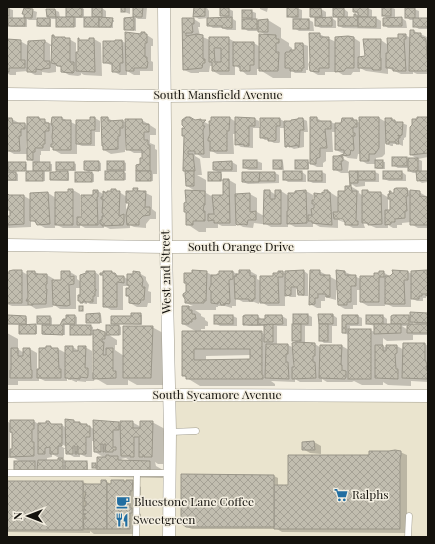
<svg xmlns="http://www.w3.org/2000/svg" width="435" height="544" font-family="'Playfair Display',serif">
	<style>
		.built { fill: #eae4ce }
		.shadow { fill: #0003; fill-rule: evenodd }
		.building { fill: url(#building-cross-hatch); stroke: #9a9689; fill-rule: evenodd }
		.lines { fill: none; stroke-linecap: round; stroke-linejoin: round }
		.service-casing { stroke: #a19d8f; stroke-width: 7 }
		.minor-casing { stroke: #a19d8f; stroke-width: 13 }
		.service { stroke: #fff; stroke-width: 6 }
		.minor { stroke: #fff; stroke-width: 12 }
		.labels { text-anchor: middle; stroke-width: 3; stroke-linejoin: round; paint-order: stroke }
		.street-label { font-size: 12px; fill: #14120d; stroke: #f3eee0 }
		.poi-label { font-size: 12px; fill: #14120d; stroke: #f3eee0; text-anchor: start }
	</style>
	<defs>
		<pattern id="building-cross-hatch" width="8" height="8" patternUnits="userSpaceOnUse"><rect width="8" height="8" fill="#c1bdaf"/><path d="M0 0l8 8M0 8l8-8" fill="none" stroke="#a5a195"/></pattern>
	</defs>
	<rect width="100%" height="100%" fill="#f3eee0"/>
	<path class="built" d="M 166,399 L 428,399 L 428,537 L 7,537 L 7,477 L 167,477 Z"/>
	<g class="shadow">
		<path d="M 122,7 L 130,7 L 130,14 L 122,11 Z"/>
		<path d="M 134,7 L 147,7 L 146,19 L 138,19 L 134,16 Z"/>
		<path d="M 195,7 L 205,7 L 207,8 L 209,11 L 209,19 L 227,19 L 221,15 L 229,9 L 233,11 L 233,19 L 236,21 L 236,30 L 227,30 L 222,28 L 213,28 L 208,25 L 208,18 L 199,19 L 194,16 Z"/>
		<path d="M 260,7 L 268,7 L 267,12 L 260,9 Z"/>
		<path d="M 391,7 L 395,9 L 395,18 L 402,18 L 406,21 L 407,28 L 388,28 L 384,25 L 388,19 L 383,15 Z"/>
		<path d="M 7,8 L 13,10 L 13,19 L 25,19 L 25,15 L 23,14 L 32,10 L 37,12 L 36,19 L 52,19 L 48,17 L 55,10 L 59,12 L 60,18 L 67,18 L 82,8 L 84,9 L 84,18 L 76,18 L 76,27 L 59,27 L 57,26 L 57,19 L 51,19 L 51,27 L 39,27 L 38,26 L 38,20 L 29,20 L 27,19 L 27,27 L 11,27 L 9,26 L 9,18 L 7,18 Z"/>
		<path d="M 102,8 L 106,11 L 106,19 L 114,20 L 114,22 L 113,22 L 113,28 L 85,27 L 96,19 Z"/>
		<path d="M 297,8 L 302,10 L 302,20 L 309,20 L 313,22 L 314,31 L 299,31 L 294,28 L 294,19 L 288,16 Z"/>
		<path d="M 368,8 L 372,10 L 372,18 L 376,18 L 381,21 L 381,29 L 343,28 L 339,26 L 339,19 L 334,16 L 334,9 L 344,9 L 348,12 L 348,18 L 355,18 L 355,15 L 360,15 L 354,12 Z"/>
		<path d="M 311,9 L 321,9 L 326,12 L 326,19 L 332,18 L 336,21 L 336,28 L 321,28 L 316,26 L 315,19 L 311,16 Z"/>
		<path d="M 414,9 L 419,11 L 419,19 L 428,19 L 428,29 L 419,29 L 414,26 L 414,20 L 410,20 L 406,17 Z"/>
		<path d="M 251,11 L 256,13 L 256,19 L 258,21 L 268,20 L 281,28 L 281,38 L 289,43 L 289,46 L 292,48 L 292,51 L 296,50 L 296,44 L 303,44 L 308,46 L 308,70 L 306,70 L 306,73 L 295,73 L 291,70 L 291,78 L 273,78 L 260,70 L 260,69 L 257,69 L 257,75 L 247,75 L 235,65 L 235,75 L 220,75 L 213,71 L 213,66 L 210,66 L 209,72 L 199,72 L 199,73 L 191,73 L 184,70 L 183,19 L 194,19 L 200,23 L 200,27 L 198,27 L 200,36 L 210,40 L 228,38 L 235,42 L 235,43 L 254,43 L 260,47 L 266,35 L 259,31 L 248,31 L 243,28 L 247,19 L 243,17 Z"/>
		<path d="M 136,18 L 136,31 L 125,30 L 125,19 Z"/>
		<path d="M 414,31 L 427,37 L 428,74 L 417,74 L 413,72 L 413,74 L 401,74 L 388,68 L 388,74 L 366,71 L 360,68 L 360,72 L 353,72 L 351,75 L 343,75 L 335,70 L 335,72 L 325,72 L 325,75 L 318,75 L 311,71 L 319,34 L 336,42 L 354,38 L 360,42 L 360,58 L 366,57 L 381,40 L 388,45 L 405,35 L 411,38 Z"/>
		<path d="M 144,33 L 153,39 L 153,46 L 151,46 L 151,61 L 153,62 L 153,71 L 140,71 L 140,75 L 134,75 L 127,71 L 127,75 L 120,75 L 113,71 L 113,66 L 104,62 L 104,42 L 122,41 L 127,44 Z"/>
		<path d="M 54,36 L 57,38 L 69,39 L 76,43 L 76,53 L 79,53 L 94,39 L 101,43 L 102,76 L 84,75 L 81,73 L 81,75 L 78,76 L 69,75 L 62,71 L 62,68 L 56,65 L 56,72 L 49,73 L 42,72 L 42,75 L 35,75 L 28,71 L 16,72 L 16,75 L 10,75 L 7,73 L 7,40 L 20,41 L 29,46 L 45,41 L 53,46 ZM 50,46 L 53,46 L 52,64 L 50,62 Z"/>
		<path d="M 38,118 L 52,124 L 62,118 L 77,125 L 91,121 L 91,118 L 95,118 L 100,121 L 100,132 L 95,132 L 95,146 L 82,146 L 77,144 L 77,154 L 61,154 L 54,150 L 54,148 L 50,147 L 50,151 L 41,151 L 41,155 L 40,155 L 40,163 L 52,164 L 52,171 L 45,171 L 45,181 L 29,181 L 27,180 L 27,171 L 13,171 L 18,174 L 18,181 L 7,181 L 7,173 L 14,173 L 9,170 L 25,163 L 27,164 L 27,172 L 34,172 L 34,162 L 28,159 L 28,154 L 14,154 L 7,150 L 7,119 L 12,119 L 19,123 L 19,124 L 25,124 L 28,126 ZM 27,137 L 28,137 L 28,149 L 26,148 ZM 52,137 L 53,137 L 54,145 L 52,145 Z"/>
		<path d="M 108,118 L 114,122 L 123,121 L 126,123 L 142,120 L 156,129 L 156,135 L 150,135 L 150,143 L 155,145 L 155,149 L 157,150 L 157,174 L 153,174 L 153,181 L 137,180 L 143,159 L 143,153 L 134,153 L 127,149 L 126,136 L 125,136 L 125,152 L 111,154 L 104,150 L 104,147 L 103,146 Z"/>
		<path d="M 212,118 L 230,118 L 236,122 L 255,119 L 259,121 L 259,127 L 261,127 L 261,119 L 280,119 L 285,122 L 303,119 L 307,121 L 308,132 L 304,132 L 304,147 L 294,149 L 286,145 L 285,128 L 280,128 L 280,142 L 279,143 L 274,143 L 269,140 L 265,140 L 261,137 L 261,128 L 253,128 L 253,148 L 241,147 L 236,144 L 236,134 L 233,134 L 234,154 L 217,154 L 210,150 L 210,158 L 203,158 L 197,154 L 195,154 L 195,156 L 200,159 L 202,175 L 197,175 L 206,180 L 206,193 L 213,197 L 224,196 L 224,181 L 209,180 L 220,173 L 214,170 L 214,163 L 232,162 L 237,165 L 237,172 L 219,172 L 222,174 L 222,180 L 229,180 L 236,184 L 236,195 L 250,194 L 257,198 L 257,212 L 264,216 L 263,216 L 262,224 L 254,223 L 253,228 L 243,227 L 236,223 L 236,226 L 222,226 L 218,224 L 218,228 L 206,228 L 206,232 L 199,232 L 187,224 L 187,212 L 197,192 L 187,186 L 186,172 L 184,171 L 187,129 L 195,121 L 201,120 L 210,125 L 212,122 Z"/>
		<path d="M 317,118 L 323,122 L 331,122 L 335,124 L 342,124 L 353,119 L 360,123 L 360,118 L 379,118 L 386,122 L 391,119 L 398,123 L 402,123 L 407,125 L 406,137 L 404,138 L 404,140 L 403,140 L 403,146 L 398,144 L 393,144 L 393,146 L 391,146 L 385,143 L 385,154 L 382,157 L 376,158 L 376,161 L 385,162 L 385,169 L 377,169 L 376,168 L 376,164 L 367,164 L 361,160 L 361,154 L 358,154 L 357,159 L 348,158 L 342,155 L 344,154 L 336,150 L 336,132 L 332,132 L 333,152 L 326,152 L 326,161 L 323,163 L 323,167 L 317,167 L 309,163 L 309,169 L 298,169 L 296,168 L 307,161 L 311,163 Z"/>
		<path d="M 428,118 L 428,157 L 418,159 L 411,155 Z"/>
		<path d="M 342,158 L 349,162 L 348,172 L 375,172 L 379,174 L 379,182 L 365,182 L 365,186 L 356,187 L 350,183 L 350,173 L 341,173 L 334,169 Z"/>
		<path d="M 406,158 L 409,160 L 418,159 L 422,161 L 422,172 L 428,172 L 428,182 L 422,183 L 418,180 L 417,173 L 413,173 L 409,171 L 409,168 L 398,168 L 393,165 Z"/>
		<path d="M 244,161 L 257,161 L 262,163 L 262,170 L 249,170 L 244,168 Z"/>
		<path d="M 282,161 L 283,162 L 284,170 L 274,169 Z"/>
		<path d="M 99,162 L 101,163 L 101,171 L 89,171 L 94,174 L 94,182 L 76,181 L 90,173 L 85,170 Z"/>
		<path d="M 124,162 L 126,163 L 126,171 L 121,171 L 126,173 L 126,180 L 106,179 L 112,172 L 108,170 Z"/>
		<path d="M 57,163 L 74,163 L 76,164 L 76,171 L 58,170 L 57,169 Z"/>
		<path d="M 67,172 L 69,173 L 69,181 L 51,180 Z"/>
		<path d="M 302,172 L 306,175 L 306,182 L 288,182 L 284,179 Z"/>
		<path d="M 322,172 L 326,174 L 326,183 L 313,183 L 309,181 Z"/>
		<path d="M 402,172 L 406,175 L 406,181 L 389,181 L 384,179 Z"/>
		<path d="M 275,173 L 279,175 L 279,183 L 248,184 L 243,182 Z"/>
		<path d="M 346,187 L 352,187 L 359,191 L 359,193 L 363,196 L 363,191 L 381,193 L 389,198 L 407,189 L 411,192 L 419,192 L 426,196 L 428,199 L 428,228 L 418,228 L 411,224 L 411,222 L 402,223 L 402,225 L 397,225 L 397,228 L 393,228 L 388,225 L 388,228 L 376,228 L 363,222 L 365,228 L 353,228 L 346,224 L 346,223 L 338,220 L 338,228 L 320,227 L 313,223 L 313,227 L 295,227 L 288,223 L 288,227 L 271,227 L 264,223 L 270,191 L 276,195 L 281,191 L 289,196 L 306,191 L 313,195 L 313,205 L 315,205 L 328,191 L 339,198 L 346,192 ZM 388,197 L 391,199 L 391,211 L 388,211 ZM 340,218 L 348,219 L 348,221 L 340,220 Z"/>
		<path d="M 137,189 L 152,196 L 152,209 L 156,212 L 156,219 L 150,219 L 146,224 L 146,228 L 134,227 L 130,225 L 130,228 L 110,229 L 104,226 L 104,228 L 85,228 L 80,225 L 80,228 L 63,228 L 55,224 L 55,228 L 45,228 L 31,220 L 31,227 L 9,228 L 7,227 L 7,217 L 10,217 L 10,211 L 7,209 L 7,196 L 24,196 L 31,200 L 48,193 L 56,198 L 69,193 L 69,190 L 73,190 L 80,194 L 80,218 L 82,218 L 94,196 L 94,191 L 98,191 L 103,194 L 116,190 L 127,197 ZM 126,202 L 130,204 L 130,206 L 126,209 Z"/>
		<path d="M 21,271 L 28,275 L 35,272 L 41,275 L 47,275 L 54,279 L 54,281 L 62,281 L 70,272 L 77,276 L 77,279 L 81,282 L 95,272 L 99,275 L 99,297 L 97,297 L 97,304 L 90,304 L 87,302 L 87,304 L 86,304 L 81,302 L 81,288 L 76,288 L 76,309 L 60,309 L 53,304 L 53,307 L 36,309 L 28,304 L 28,306 L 12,306 L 7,304 L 7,274 Z"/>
		<path d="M 240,271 L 250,271 L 257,275 L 257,279 L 261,281 L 274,277 L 283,272 L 286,274 L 304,271 L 308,274 L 308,296 L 303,296 L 299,294 L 298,289 L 296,289 L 296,297 L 290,297 L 285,294 L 285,306 L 268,306 L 261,302 L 259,302 L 259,304 L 254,302 L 243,302 L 236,298 L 236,306 L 232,306 L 232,308 L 225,306 L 218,306 L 218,307 L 216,307 L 216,310 L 195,310 L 201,314 L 201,316 L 205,318 L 205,320 L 208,322 L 208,326 L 205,326 L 205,329 L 201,329 L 201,332 L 261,332 L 265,335 L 265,326 L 249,326 L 244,324 L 258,316 L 262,320 L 266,320 L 266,316 L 282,316 L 287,319 L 287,326 L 277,326 L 277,345 L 288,345 L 294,348 L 299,344 L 293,340 L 294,315 L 308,315 L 312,317 L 312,326 L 305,326 L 305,344 L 315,344 L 321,348 L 321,346 L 342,346 L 349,350 L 349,335 L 343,333 L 343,316 L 358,316 L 362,318 L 362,326 L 350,326 L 350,330 L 370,330 L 375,332 L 375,326 L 367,324 L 367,316 L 383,316 L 387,319 L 387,325 L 392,325 L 408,316 L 411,318 L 428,314 L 428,335 L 413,335 L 413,340 L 387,341 L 383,338 L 383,346 L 387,348 L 397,346 L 404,350 L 404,344 L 425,344 L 428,346 L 428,382 L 411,381 L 411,386 L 388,385 L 383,382 L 383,385 L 362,385 L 354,381 L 352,382 L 327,382 L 322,379 L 322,382 L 300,382 L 295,379 L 295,382 L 271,381 L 275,384 L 275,386 L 200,386 L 187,378 L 183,375 L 197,332 L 183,324 L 183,306 L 193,306 L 186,303 L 187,284 L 185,283 L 206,272 L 214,276 L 233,272 L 240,275 ZM 413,322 L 418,325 L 413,325 ZM 402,326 L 408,326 L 408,330 ZM 251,355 L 251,360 L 206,361 L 206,356 ZM 293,358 L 295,358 L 295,367 L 293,366 Z"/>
		<path d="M 319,271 L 338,281 L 345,272 L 361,279 L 375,277 L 383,272 L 391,277 L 408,272 L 412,274 L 412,272 L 428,272 L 428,296 L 426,296 L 426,298 L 423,298 L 423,301 L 417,301 L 411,298 L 411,307 L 393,307 L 385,303 L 385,306 L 368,306 L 361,302 L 361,290 L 357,290 L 357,305 L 353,305 L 353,309 L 345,309 L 338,305 L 338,290 L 336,290 L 336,300 L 325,297 L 325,301 L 321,301 L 321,308 L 317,308 L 310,304 Z"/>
		<path d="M 112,272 L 118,277 L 124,277 L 128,279 L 139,273 L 146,277 L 146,280 L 149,285 L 148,291 L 151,292 L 151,303 L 148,303 L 147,307 L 137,307 L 130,303 L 130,297 L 127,296 L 130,289 L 130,286 L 123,286 L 123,310 L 111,310 L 104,306 Z"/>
		<path d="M 100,314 L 101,315 L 102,323 L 87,322 Z"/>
		<path d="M 140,314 L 142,315 L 142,325 L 116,324 L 121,327 L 121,335 L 109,335 L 117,340 L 117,345 L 115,345 L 115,350 L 124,356 L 152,327 L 165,334 L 164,385 L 137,385 L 128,380 L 128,385 L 107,385 L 95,378 L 94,381 L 86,381 L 86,382 L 77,381 L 77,382 L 76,382 L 67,378 L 67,381 L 45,381 L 39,378 L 39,381 L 18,381 L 18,385 L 7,385 L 7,333 L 18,339 L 18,349 L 24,353 L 24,349 L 30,349 L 37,353 L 37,370 L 40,370 L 40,348 L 51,347 L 54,349 L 58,349 L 66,353 L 73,347 L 79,351 L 85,347 L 92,351 L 92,372 L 94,373 L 94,335 L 73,335 L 71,334 L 71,325 L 65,325 L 65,335 L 45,335 L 43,334 L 43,325 L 38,324 L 38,316 L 50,316 L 52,318 L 52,326 L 60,326 L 67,320 L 67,316 L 75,316 L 77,317 L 77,326 L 91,326 L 93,327 L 93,331 L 99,330 L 107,334 L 116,326 L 112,323 Z"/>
		<path d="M 319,315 L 333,315 L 337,318 L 337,326 L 332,326 L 332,343 L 324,343 L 320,340 Z"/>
		<path d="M 25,316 L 27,318 L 27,326 L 37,326 L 37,334 L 22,334 L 20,333 L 20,325 L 7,324 Z"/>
		<path d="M 233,316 L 237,318 L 237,326 L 220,326 L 215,323 Z"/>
		<path d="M 7,421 L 11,424 L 34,421 L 38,424 L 46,424 L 48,422 L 53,425 L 62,425 L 66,428 L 73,421 L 87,425 L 94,429 L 118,423 L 121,424 L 132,422 L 141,427 L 152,422 L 165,429 L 165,464 L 158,464 L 155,462 L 156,466 L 163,470 L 163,478 L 111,477 L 106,475 L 93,467 L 96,464 L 98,466 L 105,458 L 95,452 L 94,441 L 92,441 L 92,457 L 86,457 L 80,454 L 80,457 L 74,457 L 67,453 L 67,447 L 58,442 L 57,444 L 66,449 L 64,449 L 64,458 L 60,458 L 65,460 L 65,462 L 86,462 L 88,463 L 88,470 L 68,471 L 65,469 L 65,470 L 40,470 L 37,468 L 37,470 L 17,470 L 21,462 L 14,458 L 7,458 ZM 10,433 L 13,433 L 12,450 L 10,449 ZM 52,454 L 59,458 L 59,461 L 47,461 L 47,458 L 52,457 ZM 126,458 L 132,462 L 125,462 L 121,459 Z"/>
		<path d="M 314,442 L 321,446 L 321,454 L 310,453 L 303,449 L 303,443 Z"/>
		<path d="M 400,452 L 407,455 L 407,533 L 282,532 L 277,529 L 192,529 L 187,527 L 182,475 L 274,476 L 278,478 L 278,486 L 289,486 L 370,456 Z"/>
		<path d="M 106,481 L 112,485 L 124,481 L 127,483 L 132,481 L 141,487 L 141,495 L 139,495 L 139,513 L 141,514 L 141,517 L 139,517 L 139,534 L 94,534 L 90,531 L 90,533 L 7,532 L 7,482 L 83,482 L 89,485 L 102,485 Z"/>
	</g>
	<g class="building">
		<rect x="7" y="7" width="2" height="9"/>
		<rect x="66" y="7" width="16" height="10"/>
		<rect x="92" y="7" width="10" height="10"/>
		<rect x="121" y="7" width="4" height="5"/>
		<path d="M 133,7 L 143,7 L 142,17 L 133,17 Z"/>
		<path d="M 194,7 L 205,7 L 205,16 L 193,17 Z"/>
		<path d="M 220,7 L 229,8 L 229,16 L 220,16 Z"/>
		<rect x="287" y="7" width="11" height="10"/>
		<path d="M 353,7 L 368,7 L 368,17 L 358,17 L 358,12 L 353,12 Z"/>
		<rect x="382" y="7" width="9" height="9"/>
		<path d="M 24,8 L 33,9 L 32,18 L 24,18 L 24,14 L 22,14 Z"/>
		<path d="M 310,8 L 321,8 L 322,17 L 310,17 Z"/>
		<rect x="333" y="8" width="11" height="9"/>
		<rect x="405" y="8" width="10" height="10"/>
		<path d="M 46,9 L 55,9 L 56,17 L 47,17 Z"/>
		<rect x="242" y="10" width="10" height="8"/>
		<path d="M 354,14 L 356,14 L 356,17 L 358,17 L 358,26 L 338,26 L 338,17 L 354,17 Z"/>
		<rect x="56" y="17" width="18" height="10"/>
		<rect x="84" y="17" width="15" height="10"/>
		<path d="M 99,17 L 113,18 L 111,27 L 99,27 Z"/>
		<path d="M 134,17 L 134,30 L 124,30 L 124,18 Z"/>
		<path d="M 232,17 L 232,28 L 222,28 L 222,26 L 207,26 L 207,18 Z"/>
		<path d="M 332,17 L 332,26 L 315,26 L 315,18 Z"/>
		<rect x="358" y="17" width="18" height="10"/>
		<path d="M 402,17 L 402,26 L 383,26 L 383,18 Z"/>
		<rect x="8" y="18" width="17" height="8"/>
		<rect x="37" y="18" width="13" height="8"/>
		<path d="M 182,18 L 194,18 L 194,24 L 192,24 L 193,32 L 192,33 L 186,33 L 186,36 L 197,34 L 203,35 L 203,59 L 205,59 L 205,63 L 203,63 L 202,68 L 183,70 Z"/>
		<rect x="413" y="18" width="15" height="9"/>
		<rect x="242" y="19" width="15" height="10"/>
		<path d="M 268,19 L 268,32 L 258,32 L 258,20 Z"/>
		<rect x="293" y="19" width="16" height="10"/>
		<path d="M 410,30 L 414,30 L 414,33 L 421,33 L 421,37 L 425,38 L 426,40 L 428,71 L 409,71 Z"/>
		<path d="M 125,32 L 141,34 L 141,32 L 145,32 L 145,34 L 147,34 L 147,43 L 145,43 L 145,57 L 147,57 L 147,61 L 148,62 L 147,68 L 134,68 L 134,71 L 126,71 Z"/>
		<path d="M 309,33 L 320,33 L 320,37 L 329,37 L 329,68 L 319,68 L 319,72 L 310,71 L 309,64 L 310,61 Z"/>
		<path d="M 259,34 L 276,35 L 276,39 L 279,39 L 279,43 L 276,43 L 276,52 L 279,52 L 278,71 L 259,71 Z"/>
		<path d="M 398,34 L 406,34 L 406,39 L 404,39 L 406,71 L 393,71 L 393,68 L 386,68 L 386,53 L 388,53 L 387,38 L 398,38 Z"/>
		<path d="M 52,35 L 54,35 L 54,37 L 65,37 L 65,38 L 70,38 L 70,62 L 74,62 L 74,72 L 73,73 L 61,72 L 61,66 L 57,66 L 55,63 L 55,64 L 51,63 Z"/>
		<path d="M 348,36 L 354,37 L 354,68 L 346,68 L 344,71 L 335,72 L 335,37 Z"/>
		<path d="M 209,37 L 229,37 L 229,71 L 212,71 L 212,62 L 209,62 ZM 214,48 L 221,48 L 221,62 L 215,62 Z"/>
		<path d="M 78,38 L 79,38 L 79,40 L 89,40 L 89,38 L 94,38 L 95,72 L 76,71 L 76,52 L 78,52 Z"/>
		<path d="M 7,39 L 21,40 L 21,60 L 25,60 L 25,68 L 9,68 L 9,72 L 7,72 Z"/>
		<path d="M 363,39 L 381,39 L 380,58 L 381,58 L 381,70 L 373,70 L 371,68 L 358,68 L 358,57 L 365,56 Z"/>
		<path d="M 45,40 L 45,43 L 44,43 L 44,61 L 50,61 L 50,68 L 42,69 L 42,70 L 36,69 L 36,72 L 27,72 L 28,41 Z"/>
		<path d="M 115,40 L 122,40 L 123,63 L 120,63 L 120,72 L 112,72 L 112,63 L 103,63 L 103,41 L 115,41 Z"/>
		<path d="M 233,42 L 254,42 L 254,65 L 250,65 L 250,71 L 240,71 L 240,66 L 233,66 Z"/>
		<path d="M 295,43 L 303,43 L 304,68 L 302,68 L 302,71 L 290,71 L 290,68 L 285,68 L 285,53 L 286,52 L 290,52 L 290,50 L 295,50 Z"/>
		<path d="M 27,117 L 39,117 L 39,119 L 45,119 L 45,123 L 49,123 L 49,131 L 45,131 L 45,144 L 43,144 L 43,148 L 35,148 L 35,152 L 33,152 L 33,160 L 27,160 Z"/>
		<path d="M 52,117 L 62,117 L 62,120 L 71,120 L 71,150 L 53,150 L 53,147 L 51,147 L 51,144 L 53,144 L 52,137 L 53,127 L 51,124 Z"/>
		<path d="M 90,117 L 95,117 L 95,130 L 91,130 L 91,144 L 76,144 L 76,120 L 90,120 Z"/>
		<path d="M 101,117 L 108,117 L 108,121 L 123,120 L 123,128 L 120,128 L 120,136 L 118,136 L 118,149 L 103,150 L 103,146 L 102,146 Z"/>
		<path d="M 186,117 L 190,117 L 195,120 L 201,119 L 201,120 L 206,120 L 203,123 L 203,126 L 205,126 L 203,130 L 204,154 L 195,154 L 195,151 L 188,151 L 188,154 L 193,154 L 195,171 L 183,171 L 183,169 L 184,136 L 182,136 L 182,128 L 185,128 L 182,125 L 182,120 Z"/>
		<path d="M 211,117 L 230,117 L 229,131 L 227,131 L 227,151 L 210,151 L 210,141 L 208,141 L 208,139 L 210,134 L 209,121 L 211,121 Z"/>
		<path d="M 235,117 L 255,118 L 255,126 L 249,126 L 249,146 L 244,146 L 244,144 L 235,145 Z"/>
		<path d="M 310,117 L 317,117 L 317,121 L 331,121 L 331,129 L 325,129 L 327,148 L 320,148 L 320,157 L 316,159 L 316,164 L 310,164 Z"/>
		<path d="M 359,117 L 379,117 L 379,148 L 375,154 L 369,154 L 369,161 L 360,161 Z"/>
		<path d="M 417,117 L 428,117 L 428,153 L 410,155 L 410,127 L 412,125 L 412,119 L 417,119 Z"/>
		<path d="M 7,118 L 12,118 L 13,123 L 25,123 L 25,129 L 21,129 L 21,136 L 19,136 L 20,151 L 7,151 Z"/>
		<path d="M 260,118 L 280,118 L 280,126 L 276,126 L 276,140 L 274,141 L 268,141 L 268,138 L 260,138 Z"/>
		<path d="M 298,118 L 303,118 L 304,130 L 300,130 L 299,147 L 298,147 L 298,145 L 289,147 L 289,146 L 287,146 L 287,147 L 285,147 L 284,121 L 291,121 L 291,120 L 298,119 Z"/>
		<path d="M 342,118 L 353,118 L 353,120 L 357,120 L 357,127 L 353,127 L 353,133 L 355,133 L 355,136 L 353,136 L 354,149 L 353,151 L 351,150 L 350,155 L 341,156 L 343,157 L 343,161 L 341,161 L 342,170 L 333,170 L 333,156 L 338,156 L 344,154 L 344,150 L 335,150 L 335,123 L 341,123 Z"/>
		<path d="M 385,118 L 392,118 L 392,120 L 395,120 L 395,122 L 403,122 L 402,135 L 399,136 L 398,135 L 398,136 L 400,136 L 400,138 L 398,138 L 399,144 L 396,144 L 396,142 L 389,142 L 389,144 L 386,144 Z"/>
		<path d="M 125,119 L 142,119 L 143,124 L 149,124 L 149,132 L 144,132 L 144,140 L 148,140 L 148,145 L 150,145 L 150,171 L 136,171 L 136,165 L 140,164 L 140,158 L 142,158 L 142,150 L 126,150 Z"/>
		<rect x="392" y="157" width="15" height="9"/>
		<rect x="408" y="158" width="10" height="13"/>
		<rect x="243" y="160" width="14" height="8"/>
		<rect x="273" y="160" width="9" height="9"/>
		<rect x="295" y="160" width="13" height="9"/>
		<rect x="375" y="160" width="8" height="8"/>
		<path d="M 84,161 L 99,161 L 99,171 L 84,170 Z"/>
		<rect x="107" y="161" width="17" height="9"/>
		<path d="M 232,161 L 232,170 L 213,170 L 213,162 Z"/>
		<path d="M 8,162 L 26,162 L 25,171 L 8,171 Z"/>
		<rect x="33" y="162" width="17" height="9"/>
		<rect x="56" y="162" width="18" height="8"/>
		<rect x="26" y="171" width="17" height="10"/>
		<path d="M 56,171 L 68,171 L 68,180 L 50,180 L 50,172 L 56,172 Z"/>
		<rect x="105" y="171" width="19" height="9"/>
		<rect x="136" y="171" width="15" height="10"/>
		<path d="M 185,171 L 194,171 L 194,186 L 186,186 Z"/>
		<rect x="283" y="171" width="19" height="9"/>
		<rect x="308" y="171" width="14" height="10"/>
		<path d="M 349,171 L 358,171 L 358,183 L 351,183 L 351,186 L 352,191 L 357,191 L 356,221 L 358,221 L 358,225 L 345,225 L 345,222 L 343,219 L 334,219 L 333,212 L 338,212 L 338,191 L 345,191 L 345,186 L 350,186 Z"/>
		<rect x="358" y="171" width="17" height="9"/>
		<rect x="383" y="171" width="19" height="8"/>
		<path d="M 416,171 L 428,171 L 428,180 L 417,181 Z"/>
		<rect x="7" y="172" width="9" height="8"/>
		<rect x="75" y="172" width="17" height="10"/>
		<rect x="208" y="172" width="13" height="9"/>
		<path d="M 242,172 L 260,172 L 259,182 L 242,182 Z"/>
		<path d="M 260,172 L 275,172 L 275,181 L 259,181 Z"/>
		<path d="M 223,179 L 229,179 L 230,223 L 214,223 L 214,220 L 208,221 L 208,214 L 214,214 L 212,195 L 223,195 Z"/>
		<path d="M 133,188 L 138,188 L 137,191 L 146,191 L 145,207 L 150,207 L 150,215 L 143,216 L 139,220 L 139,225 L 127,225 L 126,215 L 129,203 L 126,203 L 126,191 L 133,191 Z"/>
		<path d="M 396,188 L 407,188 L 408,196 L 406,196 L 407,211 L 405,211 L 405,218 L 395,219 L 395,222 L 391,222 L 391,224 L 385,225 L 385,210 L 390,210 L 390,199 L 388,199 L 388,194 L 390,194 L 389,191 L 391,191 L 391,193 L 394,193 L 394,189 Z"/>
		<path d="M 68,189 L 73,189 L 73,225 L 55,225 L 55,192 L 68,192 Z"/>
		<path d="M 111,189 L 116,189 L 116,191 L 120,191 L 119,216 L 124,214 L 124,222 L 123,225 L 102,226 L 102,224 L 100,224 L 100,220 L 102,220 L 102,216 L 103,216 L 103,213 L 102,213 L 103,199 L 101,199 L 101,197 L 103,197 L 103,191 L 107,193 L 107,191 L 111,191 Z"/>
		<path d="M 93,190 L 98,190 L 98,197 L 97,197 L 98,225 L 77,225 L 77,217 L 81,217 L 81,195 L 93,195 Z"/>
		<path d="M 185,190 L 205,191 L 205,205 L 204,205 L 203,211 L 205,211 L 205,221 L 193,221 L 193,225 L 186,225 L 186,212 L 184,212 L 184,203 L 186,202 Z"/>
		<path d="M 264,190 L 270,190 L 270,199 L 275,199 L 275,190 L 281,190 L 281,224 L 263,224 Z"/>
		<path d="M 306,190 L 307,223 L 287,224 L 287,211 L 288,211 L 288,193 L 295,193 L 295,191 Z"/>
		<path d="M 324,190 L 328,190 L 328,192 L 330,192 L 332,225 L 312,223 L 312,221 L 308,221 L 308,215 L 312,215 L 311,209 L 314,208 L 314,204 L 312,204 L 312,200 L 314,200 L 314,193 L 322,194 L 322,192 L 324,193 Z"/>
		<path d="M 362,190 L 368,190 L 368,192 L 381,192 L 382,224 L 368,225 L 368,223 L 362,223 Z"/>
		<path d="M 410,190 L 420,191 L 420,197 L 421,196 L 427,197 L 428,225 L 410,225 Z"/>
		<path d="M 48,192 L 50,224 L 37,225 L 35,221 L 30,221 L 30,193 Z"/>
		<path d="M 250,193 L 250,212 L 256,211 L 256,220 L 248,220 L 247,225 L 244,224 L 237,225 L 236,224 L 235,194 Z"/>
		<path d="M 7,194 L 8,194 L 9,195 L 24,195 L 24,224 L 7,225 L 7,216 L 10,216 L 10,210 L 7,210 Z"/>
		<path d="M 13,270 L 22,270 L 22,303 L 7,303 L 7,273 L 9,273 L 9,271 Z"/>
		<path d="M 192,270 L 207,271 L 206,301 L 204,301 L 204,303 L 185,303 L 185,299 L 183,296 L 183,294 L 186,292 L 186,283 L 184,283 L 184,273 L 192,273 Z"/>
		<path d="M 239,270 L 250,270 L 250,276 L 255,276 L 255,299 L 253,299 L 253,301 L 249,301 L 249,299 L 235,299 L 234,276 L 236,276 L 236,274 L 239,274 Z"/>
		<path d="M 304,270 L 304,295 L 298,295 L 297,287 L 291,287 L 291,295 L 285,296 L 285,271 Z"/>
		<path d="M 310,270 L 320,270 L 320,275 L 330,275 L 330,297 L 326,297 L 326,294 L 318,294 L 318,298 L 315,298 L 315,304 L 309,305 Z"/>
		<path d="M 336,270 L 345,271 L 345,275 L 356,275 L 356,286 L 351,286 L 351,302 L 347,302 L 347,305 L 338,305 Z"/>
		<path d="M 392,270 L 408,271 L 408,280 L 404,280 L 405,304 L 385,304 L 385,276 L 390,276 L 393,273 Z"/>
		<path d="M 427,270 L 428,295 L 426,296 L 426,294 L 422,294 L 422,296 L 419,296 L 419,299 L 411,299 L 411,271 Z"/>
		<path d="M 27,271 L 35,271 L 35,274 L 47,274 L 47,284 L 46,284 L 46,289 L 47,289 L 46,304 L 33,304 L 33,305 L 28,305 L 28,301 L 26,301 L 28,297 Z"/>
		<path d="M 61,271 L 70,271 L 70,277 L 74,276 L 74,284 L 69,285 L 70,305 L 67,306 L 53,305 L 52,280 L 61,280 Z"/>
		<path d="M 86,271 L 95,271 L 95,289 L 96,289 L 96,291 L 95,291 L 95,296 L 93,296 L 93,302 L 85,302 L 85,301 L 83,301 L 83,303 L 80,303 L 80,301 L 78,301 L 78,295 L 80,295 L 80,275 L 86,273 Z"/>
		<path d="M 103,271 L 112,271 L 112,273 L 115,273 L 117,276 L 124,276 L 124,283 L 117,282 L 117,307 L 103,307 L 103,275 L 100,275 L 100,273 L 103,273 Z"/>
		<path d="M 133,271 L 140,272 L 140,276 L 141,276 L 143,280 L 142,287 L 145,287 L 144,300 L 140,300 L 141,302 L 139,304 L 129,303 L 129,296 L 126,296 L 126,288 L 129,288 L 129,285 L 127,285 L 127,274 L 133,274 Z"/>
		<path d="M 219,271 L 233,271 L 233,279 L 229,280 L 230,302 L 229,304 L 225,303 L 225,305 L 221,305 L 220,302 L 218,302 L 218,304 L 211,303 L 211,291 L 209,289 L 211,285 L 211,275 L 217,275 L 217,274 L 219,274 Z"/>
		<path d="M 278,271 L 283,271 L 283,277 L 278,277 L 279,303 L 260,303 L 260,276 L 273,276 L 273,273 L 278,273 Z"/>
		<path d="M 379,271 L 384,271 L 384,277 L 379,277 L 379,302 L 360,302 L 360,276 L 374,276 L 374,273 L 379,273 Z"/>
		<rect x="79" y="306" width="4" height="5"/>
		<path d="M 182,306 L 189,306 L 189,310 L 192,310 L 192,314 L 195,314 L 196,319 L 192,319 L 192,322 L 189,322 L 189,324 L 182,324 Z"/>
		<path d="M 410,312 L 428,313 L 428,323 L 410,322 Z"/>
		<path d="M 100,313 L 100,323 L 86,323 L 86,314 Z"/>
		<path d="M 131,313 L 141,313 L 141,324 L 111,324 L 111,316 L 131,316 Z"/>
		<rect x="293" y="314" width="15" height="10"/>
		<path d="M 318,314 L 333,314 L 333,324 L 319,324 Z"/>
		<path d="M 8,315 L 26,316 L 26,324 L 7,324 L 7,316 Z"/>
		<path d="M 66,315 L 75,315 L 75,324 L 63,324 L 63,335 L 42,334 L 42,325 L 60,325 L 63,319 L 66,319 Z"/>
		<rect x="214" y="315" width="19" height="9"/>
		<path d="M 245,315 L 258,315 L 258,325 L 243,325 L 243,316 Z"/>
		<path d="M 265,315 L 282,315 L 283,324 L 258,325 L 258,319 L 265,319 Z"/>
		<path d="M 342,315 L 358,315 L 358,324 L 346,324 L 346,333 L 342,333 Z"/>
		<rect x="366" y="315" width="17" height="9"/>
		<path d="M 393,315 L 409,315 L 409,324 L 391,324 L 391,316 Z"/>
		<rect x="37" y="316" width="13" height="8"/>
		<path d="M 36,324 L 36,334 L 19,334 L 19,325 Z"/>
		<path d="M 273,324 L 273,342 L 264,342 L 264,325 Z"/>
		<rect x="292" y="324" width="9" height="17"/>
		<rect x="319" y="324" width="9" height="17"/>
		<path d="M 374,324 L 401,324 L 401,333 L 374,334 Z"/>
		<path d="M 411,324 L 428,324 L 428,333 L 407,333 L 407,326 Z"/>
		<rect x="70" y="325" width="21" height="10"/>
		<rect x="106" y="325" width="13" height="10"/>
		<path d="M 123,326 L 153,326 L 151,378 L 123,378 Z"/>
		<path d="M 97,329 L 105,332 L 105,339 L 102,339 L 102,342 L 104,342 L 103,355 L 106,355 L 106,348 L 113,348 L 113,371 L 116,371 L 116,378 L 93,379 L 93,330 L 97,330 Z"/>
		<rect x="348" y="329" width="23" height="50"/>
		<path d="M 182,331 L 262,331 L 262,375 L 263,375 L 263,379 L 186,379 L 186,376 L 182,376 ZM 194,349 L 250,349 L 250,359 L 194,360 Z"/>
		<path d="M 296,342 L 315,343 L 315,356 L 313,356 L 313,362 L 315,362 L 316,378 L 292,379 L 292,367 L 294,367 L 292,343 Z"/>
		<path d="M 403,343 L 425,343 L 425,360 L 427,364 L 426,369 L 428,370 L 427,379 L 402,378 Z"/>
		<path d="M 266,344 L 288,344 L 288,354 L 286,354 L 286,362 L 288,362 L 289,379 L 265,378 Z"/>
		<path d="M 320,345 L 342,345 L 341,365 L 342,365 L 342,370 L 346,371 L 346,377 L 345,379 L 319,378 Z"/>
		<path d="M 375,345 L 383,345 L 383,351 L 386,351 L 386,345 L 397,345 L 397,353 L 395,354 L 396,369 L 398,369 L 398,379 L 375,378 Z"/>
		<path d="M 46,346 L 51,346 L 51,348 L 58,348 L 59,369 L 61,369 L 61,378 L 37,378 L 37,369 L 39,369 L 39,348 L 46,348 Z"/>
		<path d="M 65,346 L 73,346 L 73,351 L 78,351 L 78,346 L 86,346 L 85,368 L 88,368 L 88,376 L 87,378 L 80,377 L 80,379 L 71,378 L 71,379 L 68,379 L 68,378 L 65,378 Z"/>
		<path d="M 11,348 L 18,348 L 18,356 L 23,356 L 23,348 L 30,348 L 31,370 L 32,370 L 32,378 L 10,378 L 10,370 L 11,370 Z"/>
		<path d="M 65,419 L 74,420 L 74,422 L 80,422 L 80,424 L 87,424 L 87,426 L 90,426 L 90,437 L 86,437 L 86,454 L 78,454 L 78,446 L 77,446 L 77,454 L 75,454 L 75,446 L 73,446 L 73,454 L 66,454 Z"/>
		<path d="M 10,420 L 34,420 L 34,429 L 32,429 L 32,442 L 34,442 L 34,456 L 10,457 L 10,449 L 12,449 L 12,432 L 10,432 Z"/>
		<path d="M 93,420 L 119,422 L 119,430 L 113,430 L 113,447 L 116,447 L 116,450 L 113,450 L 113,452 L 105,452 L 106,444 L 104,444 L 104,452 L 103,452 L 103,444 L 101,444 L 101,452 L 94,452 Z"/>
		<path d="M 46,421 L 49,421 L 51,424 L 62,424 L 62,446 L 58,446 L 58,454 L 50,454 L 50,447 L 45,448 L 45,454 L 38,454 L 38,423 L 46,423 Z"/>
		<path d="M 120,421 L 133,421 L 133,428 L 140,428 L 140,421 L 153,421 L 152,457 L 144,457 L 144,455 L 143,455 L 143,457 L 139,457 L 139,437 L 134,437 L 134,457 L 130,457 L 130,455 L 129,455 L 129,456 L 121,456 Z"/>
		<path d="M 314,441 L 315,450 L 302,450 L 302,442 Z"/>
		<path d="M 395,450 L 401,451 L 401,455 L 400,460 L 400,529 L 274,529 L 274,485 L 288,485 L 288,455 L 369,455 L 369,451 L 389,451 Z"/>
		<path d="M 106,455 L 109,455 L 109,456 L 118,456 L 118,460 L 150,461 L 150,471 L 97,470 L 97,457 L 106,457 Z"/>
		<path d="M 58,458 L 63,458 L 63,470 L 37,470 L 38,460 L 58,460 Z"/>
		<rect x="14" y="461" width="21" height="9"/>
		<rect x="65" y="461" width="22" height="9"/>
		<rect x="92" y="463" width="4" height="5"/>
		<path d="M 181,474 L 274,475 L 274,527 L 186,527 L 181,523 Z"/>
		<path d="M 101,480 L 106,480 L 107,484 L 107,529 L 84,529 L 83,519 L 86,519 L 86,517 L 84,517 L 84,514 L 86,514 L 83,514 L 83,510 L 86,510 L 84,509 L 84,506 L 86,506 L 86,501 L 84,501 L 86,492 L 83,492 L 83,484 L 101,484 Z"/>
		<path d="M 111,480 L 124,480 L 124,482 L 126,482 L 126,480 L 133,480 L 132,491 L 130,491 L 130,508 L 132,508 L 132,513 L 130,513 L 130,529 L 107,529 L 107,484 L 111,484 Z"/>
		<rect x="7" y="481" width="76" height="49"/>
	</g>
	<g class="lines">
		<g class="service-casing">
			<g id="service">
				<path d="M 170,432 L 196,431"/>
				<path d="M 7,473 L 169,473"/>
				<path d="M 136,537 L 137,473"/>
				<path d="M 408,537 L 409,516"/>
			</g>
		</g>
		<g class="minor-casing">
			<g id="minor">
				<path d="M 164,7 L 166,247 L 170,432 L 169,537"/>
				<path d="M 7,94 L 164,96 L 428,94"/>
				<path d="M 7,245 L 166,247 L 428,246"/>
				<path d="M 7,396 L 169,395 L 428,396"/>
			</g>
		</g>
		<use href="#service" class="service"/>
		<use href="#minor" class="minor"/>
	</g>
	<defs>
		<g id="supermarket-bare" transform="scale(1.08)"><path d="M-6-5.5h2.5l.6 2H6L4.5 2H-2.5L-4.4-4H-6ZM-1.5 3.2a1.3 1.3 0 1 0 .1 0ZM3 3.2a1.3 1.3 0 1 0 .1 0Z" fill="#226ea1" stroke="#f3eee0" stroke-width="2.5" paint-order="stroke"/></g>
		<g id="cafe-bare" transform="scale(1.08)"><path d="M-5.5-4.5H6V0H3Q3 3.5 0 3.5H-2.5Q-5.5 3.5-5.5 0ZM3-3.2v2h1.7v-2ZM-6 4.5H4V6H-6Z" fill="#226ea1" stroke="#f3eee0" stroke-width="2.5" paint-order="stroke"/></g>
		<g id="restaurant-bare" transform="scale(1.08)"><path d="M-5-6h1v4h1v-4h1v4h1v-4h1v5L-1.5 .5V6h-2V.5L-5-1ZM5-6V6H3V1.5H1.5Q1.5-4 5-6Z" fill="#226ea1" stroke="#f3eee0" stroke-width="2.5" paint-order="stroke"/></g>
	</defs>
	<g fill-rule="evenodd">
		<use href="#supermarket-bare" x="341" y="495"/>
		<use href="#cafe-bare" x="123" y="502"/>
		<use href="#restaurant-bare" x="122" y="520"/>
	</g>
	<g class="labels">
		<g class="street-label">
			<text x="218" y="99">South Mansfield Avenue</text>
			<text x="241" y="251">South Orange Drive</text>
			<text transform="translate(166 272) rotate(-91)" y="4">West 2nd Street</text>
			<text x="217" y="399">South Sycamore Avenue</text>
		</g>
		<g class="poi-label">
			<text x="352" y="499">Ralphs</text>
			<text x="134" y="506">Bluestone Lane Coffee</text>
			<text x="133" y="524">Sweetgreen</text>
		</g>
	</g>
	<rect width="435" height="544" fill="none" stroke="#14120d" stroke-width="16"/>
	<g transform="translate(28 516) rotate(270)" stroke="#f3eee0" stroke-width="3" paint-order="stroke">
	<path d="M0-3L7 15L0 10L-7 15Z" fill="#14120d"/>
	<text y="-6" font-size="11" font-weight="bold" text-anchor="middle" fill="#14120d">N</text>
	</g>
</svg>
